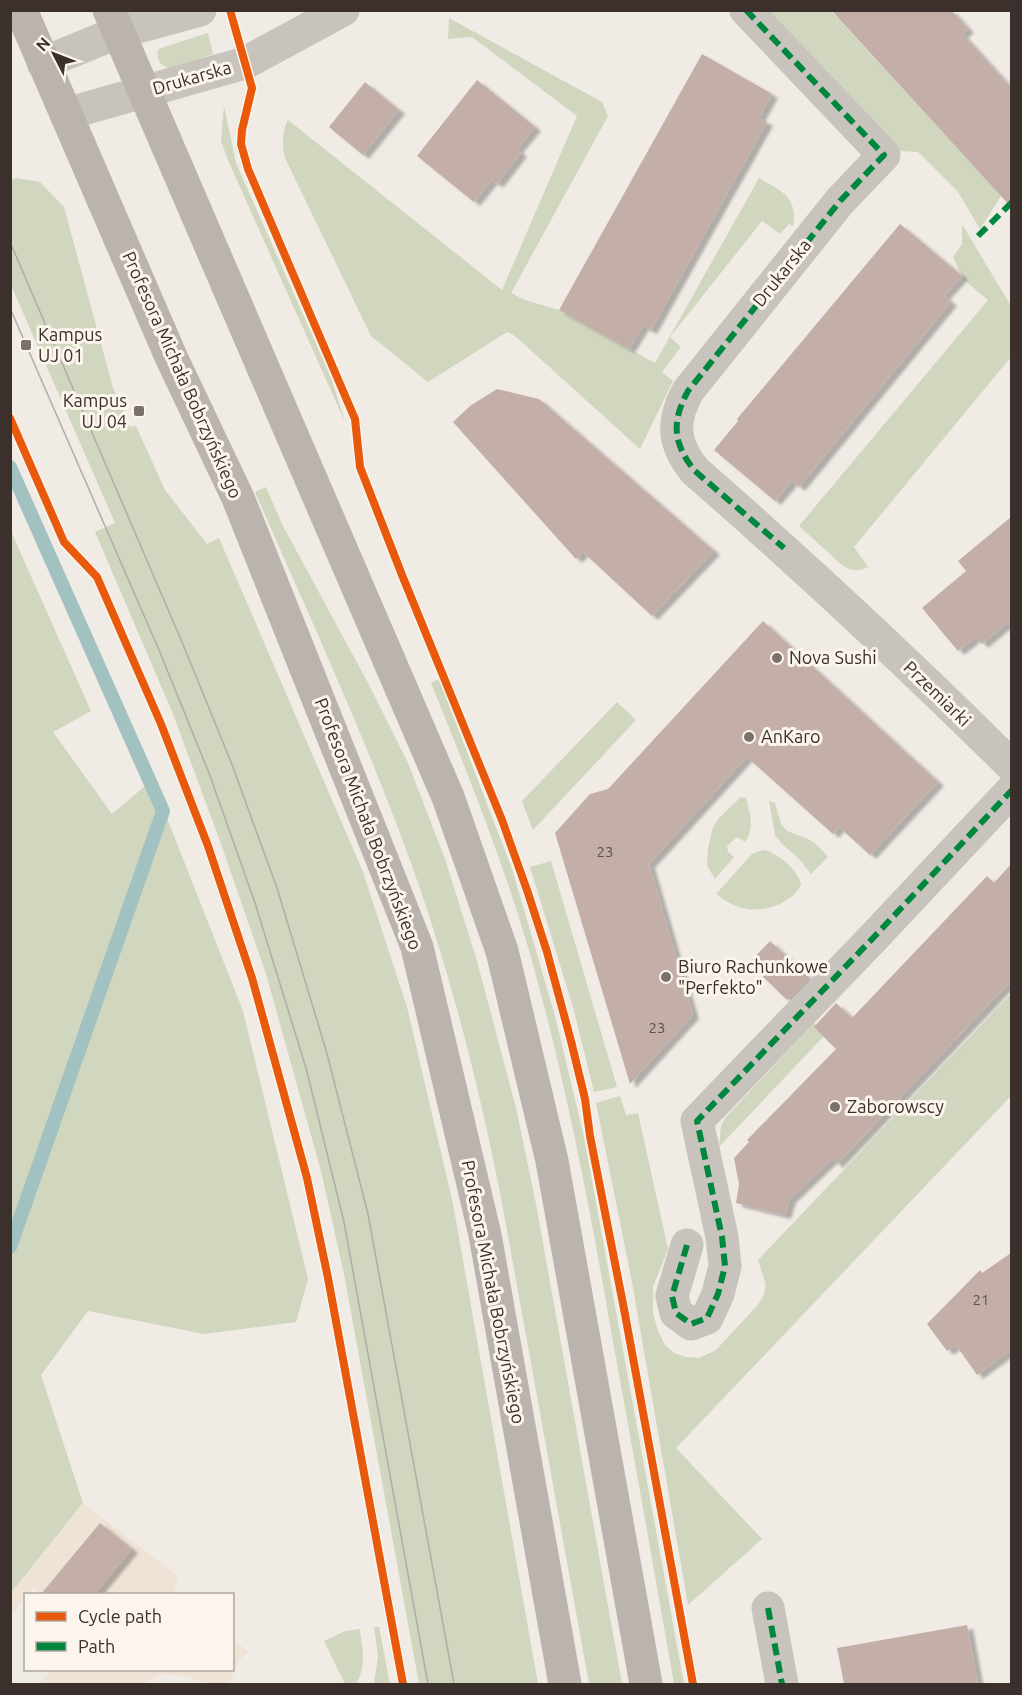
<svg xmlns="http://www.w3.org/2000/svg" width="1022" height="1695" font-family="Ubuntu,sans-serif">
	<style>
		.green { fill: #d1d6bf }
		.plaza { fill: #eee3d5 }
		.lines { fill: none; stroke-linecap: round; stroke-linejoin: round }
		.stream { stroke: #a1c2c1; stroke-width: 14 }
		.building { fill: #c3afa7; filter: url(#shadow) }
		.street { stroke: #c9c3be; stroke-width: 33 }
		.secondary { stroke: #bab3ae; stroke-width: 33 }
		.tram { stroke: #b1aca8; stroke-width: 1.5 }
		.quiet { stroke: #00873e; stroke-width: 6; stroke-dasharray: 12 6; stroke-linecap: butt }
		.cycleway-casing { stroke: #fbf5ee; stroke-width: 11 }
		.cycleway { stroke: #e8590c; stroke-width: 8 }
		.poi-dot { fill: #7a716c; stroke: #fbf5ee; stroke-width: 2 }
		.labels { text-anchor: middle; stroke-width: 6; stroke-linejoin: round; paint-order: stroke }
		.number-label { font-size: 15px; fill: #5d504a }
		.street-label { font-size: 18px; fill: #3b302b; stroke: #fbf5ee }
		.poi-label { font-size: 18px; fill: #3b302b; stroke: #fbf5ee; text-anchor: start }
	</style>
	<defs>
		<filter id="shadow"><feDropShadow dx="6" dy="4" stdDeviation="1.5" flood-color="#0004"/></filter>
	</defs>
	<rect width="100%" height="100%" fill="#f0ebe5"/>
	<g class="green">
		<path d="M 765,11 L 831,11 L 1001,196 L 980,229 L 958,192 L 918,152 L 901,151 Z"/>
		<path d="M 449,18 L 602,102 L 608,116 L 511,293 L 525,300 L 559,310 L 655,363 L 759,178 C 781,191 798,196 793,226 L 789,224 L 780,234 L 762,221 L 670,337 L 681,347 L 662,372 L 673,381 L 640,449 L 515,336 L 507,332 L 428,382 L 371,336 L 285,158 C 282,145 282,130 288,120 L 502,290 L 577,116 L 472,37 L 448,39 Z"/>
		<path d="M 208,33 L 213,54 L 171,69 C 161,67 156,60 158,50 L 161,48 Z"/>
		<path d="M 224,106 L 236,163 L 332,380 L 345,422 L 227,158 L 221,140 Z"/>
		<path d="M 16,178 L 40,182 L 64,207 L 113,388 L 131,427 L 136,426 L 165,490 L 207,544 L 219,538 L 363,872 L 407,1007 L 453,1204 L 538,1684 L 419,1684 L 344,1274 L 321,1171 L 266,974 L 220,841 L 173,714 L 95,532 L 115,523 L 11,285 L 11,180 Z"/>
		<path d="M 962,224 L 1011,306 L 1011,357 L 854,547 L 868,567 C 858,572 851,571 842,565 L 799,526 L 988,300 L 964,280 L 953,257 L 962,244 Z"/>
		<path d="M 266,487 L 283,526 L 367,681 L 408,763 L 445,859 L 477,961 L 516,1108 L 536,1204 L 622,1684 L 589,1684 L 503,1208 C 479,1084 448,962 404,844 C 360,725 306,609 255,492 Z"/>
		<path d="M 10,529 L 91,711 L 53,732 L 112,814 L 152,780 L 243,1011 L 308,1279 L 296,1322 L 204,1334 L 88,1311 L 41,1375 L 83,1503 L 11,1593 Z"/>
		<path d="M 439,679 L 512,869 L 555,1016 L 584,1137 L 684,1684 L 674,1684 C 654,1570 634,1456 613,1342 C 591,1214 567,1086 532,961 C 505,866 468,774 431,683 Z"/>
		<path d="M 617,702 L 636,720 L 533,830 L 522,801 Z"/>
		<path d="M 741,797 L 746,798 C 750,814 755,828 745,842 L 737,837 L 727,846 L 728,852 L 734,857 L 715,879 L 707,866 L 708,848 L 713,827 L 719,818 Z"/>
		<path d="M 769,801 L 775,803 L 781,824 L 787,831 L 808,839 L 816,844 L 828,857 L 811,874 L 799,859 L 782,844 L 775,835 Z"/>
		<path d="M 762,850 C 775,850 800,872 801,885 C 792,903 766,912 747,909 C 735,907 725,901 716,894 L 752,854 Z"/>
		<path d="M 551,861 L 617,1087 L 594,1092 L 573,1007 L 530,867 Z"/>
		<path d="M 1011,994 L 1011,1096 L 676,1448 L 762,1539 L 688,1605 L 632,1282 L 596,1103 L 620,1096 L 626,1115 L 638,1113 L 668,1249 L 653,1287 L 653,1313 L 658,1331 L 665,1345 L 674,1353 L 686,1357 L 699,1358 L 716,1350 L 756,1307 L 763,1297 L 766,1285 L 758,1260 Z"/>
		<path d="M 814,1023 L 826,1034 L 719,1147 L 721,1126 L 725,1118 Z"/>
		<path d="M 374,1627 L 379,1627 L 390,1684 L 374,1684 L 378,1656 Z"/>
		<path d="M 360,1629 C 362,1649 367,1666 356,1684 L 345,1684 L 324,1641 L 345,1631 Z"/>
	</g>
	<g class="plaza">
		<path d="M 83,1503 L 178,1576 L 174,1592 L 177,1594 L 41,1594 L 33,1588 L 28,1594 L 26,1594 L 25,1597 L 11,1616 L 11,1593 Z"/>
		<path d="M 233,1639 L 248,1652 L 239,1660 L 229,1684 L 210,1684 L 186,1676 L 162,1674 L 141,1684 L 39,1684 L 51,1670 L 232,1670 Z"/>
	</g>
	<g class="lines">
		<path class="stream" d="M 10,467 L 163,811 L 10,1247"/>
	</g>
	<g class="building">
		<path d="M 831,10 L 951,10 L 968,29 L 962,34 L 1011,88 L 1011,207 Z"/>
		<path d="M 702,54 L 772,94 L 759,118 L 767,122 L 651,330 L 643,326 L 629,349 L 559,310 Z"/>
		<path d="M 477,80 L 535,127 L 517,149 L 521,153 L 497,184 L 492,180 L 474,202 L 417,156 Z"/>
		<path d="M 365,82 L 399,110 L 363,155 L 329,127 Z"/>
		<path d="M 900,224 L 962,276 L 944,296 L 951,302 L 799,487 L 792,481 L 775,501 L 714,450 L 738,421 L 737,419 Z"/>
		<path d="M 497,389 L 539,399 L 714,551 L 652,616 L 583,552 L 576,559 L 453,422 L 470,406 Z"/>
		<path d="M 1011,517 L 1011,620 L 982,644 L 976,637 L 958,651 L 922,608 L 966,571 L 958,561 Z"/>
		<path d="M 763,621 L 938,782 L 870,855 L 839,827 L 833,834 L 747,757 L 649,864 L 693,1015 L 630,1084 L 555,833 L 590,794 L 608,789 Z"/>
		<path d="M 1011,864 L 1011,981 L 837,1164 L 832,1159 L 790,1199 L 785,1215 L 736,1203 L 739,1184 L 734,1158 L 749,1142 L 747,1140 L 836,1049 L 814,1027 L 836,1003 L 852,1018 L 987,876 L 994,883 Z"/>
		<path d="M 770,941 L 809,978 L 787,1000 L 749,963 Z"/>
		<path d="M 1011,1253 L 1011,1350 L 977,1375 L 956,1345 L 947,1351 L 927,1324 L 980,1270 L 982,1273 Z"/>
		<path d="M 100,1523 L 132,1549 L 95,1594 L 41,1594 Z"/>
		<path d="M 967,1625 L 978,1684 L 844,1684 L 837,1648 Z"/>
	</g>
	<g class="lines">
		<g class="street">
			<path d="M 746,10 L 884,155 L 840,201 L 688,391 C 671,422 673,444 695,471 C 804,566 909,664 1012,766"/>
			<path d="M 43,63 L 119,32 L 200,10"/>
			<path d="M 66,114 L 245,63 L 343,10"/>
			<path d="M 687,1245 L 672,1296 L 676,1313 L 691,1324 L 707,1318 L 718,1294 L 725,1266 L 722,1237 L 697,1121 L 874,937 L 1012,790"/>
			<path d="M 768,1608 L 782,1684"/>
		</g>
		<g class="secondary">
			<path d="M 21,10 L 172,359 L 238,498 L 417,947 L 485,1235 L 565,1684"/>
			<path d="M 109,10 L 448,797 L 502,951 L 552,1161 L 646,1684"/>
		</g>
		<g class="tram">
			<path d="M 10,242 L 182,642 L 231,762 L 277,888 L 326,1050 L 368,1214 L 454,1684"/>
			<path d="M 10,308 L 159,650 L 209,773 L 255,903 L 306,1068 L 344,1222 L 428,1684"/>
		</g>
		<g class="quiet">
			<path d="M 746,10 L 884,155 L 840,201 L 688,391 C 671,422 673,444 695,471 L 784,548"/>
			<path d="M 978,236 L 1012,202"/>
			<path d="M 687,1245 L 672,1296 L 676,1313 L 691,1324 L 707,1318 L 718,1294 L 725,1266 L 722,1237 L 697,1121 L 874,937 L 1012,790"/>
			<path d="M 768,1608 L 782,1684"/>
		</g>
		<g class="cycleway-casing">
			<g id="cycleway">
				<path d="M 230,10 L 252,88 L 242,130 L 241,144 L 248,169 L 355,419 L 360,467 L 402,575 L 502,820 L 528,893 L 547,952 L 571,1041 L 585,1099 L 590,1136 L 624,1309 L 693,1684"/>
				<path d="M 10,418 L 64,542 L 97,577 L 161,724 L 208,846 L 252,978 L 307,1178 L 328,1278 L 403,1684"/>
			</g>
		</g>
		<use href="#cycleway" class="cycleway"/>
	</g>
	<g class="poi-dot">
		<rect x="20" y="339" width="12" height="12" rx="3"/>
		<rect x="133" y="405" width="12" height="12" rx="3"/>
		<circle cx="777" cy="658" r="6"/>
		<circle cx="749" cy="737" r="6"/>
		<circle cx="666" cy="977" r="6"/>
		<circle cx="835" cy="1107" r="6"/>
	</g>
	<g class="labels">
		<g class="number-label">
			<text x="605" y="857">23</text>
			<text x="657" y="1033">23</text>
			<text x="981" y="1305">21</text>
		</g>
		<g class="street-label">
			<text transform="translate(192 78) rotate(-16)" y="6">Drukarska</text>
			<text transform="translate(782 273) rotate(-51)" y="6">Drukarska</text>
			<text transform="translate(182 375) rotate(66)" y="6">Profesora Michała Bobrzyńskiego</text>
			<text transform="translate(937 694) rotate(44)" y="6">Przemiarki</text>
			<text transform="translate(368 824) rotate(69)" y="6">Profesora Michała Bobrzyńskiego</text>
			<text transform="translate(493 1292) rotate(79)" y="6">Profesora Michała Bobrzyńskiego</text>
		</g>
		<g class="poi-label">
			<text x="38" y="341">Kampus<tspan x="38" dy="21">UJ 01</tspan></text>
			<text x="127" y="407" text-anchor="end">Kampus<tspan x="127" dy="21">UJ 04</tspan></text>
			<text x="789" y="664">Nova Sushi</text>
			<text x="761" y="743">AnKaro</text>
			<text x="678" y="973">Biuro Rachunkowe<tspan x="678" dy="21">"Perfekto"</tspan></text>
			<text x="847" y="1113">Zaborowscy</text>
		</g>
	</g>
	<rect width="1022" height="1695" fill="none" stroke="#3b302b" stroke-width="24"/>
	<rect x="24" y="1593" width="210" height="78" fill="#fbf5ee" stroke="#aea6a0" stroke-width="1.5"/>
	<rect x="36" y="1612" width="30" height="9" fill="#e8590c" stroke="#aea6a0" stroke-width="1.5"/>
	<text x="78" y="1623" font-size="18" fill="#3b302b">Cycle path</text>
	<rect x="36" y="1642" width="30" height="9" fill="#00873e" stroke="#aea6a0" stroke-width="1.5"/>
	<text x="78" y="1653" font-size="18" fill="#3b302b">Path</text>
	<g transform="translate(54 54) rotate(312)" stroke="#fbf5ee" stroke-width="4.5" paint-order="stroke">
	<path d="M0-4.5L10 22L0 15L-10 22Z" fill="#3b302b"/>
	<text y="-9" font-size="16" font-weight="bold" text-anchor="middle" fill="#3b302b">N</text>
	</g>
</svg>
